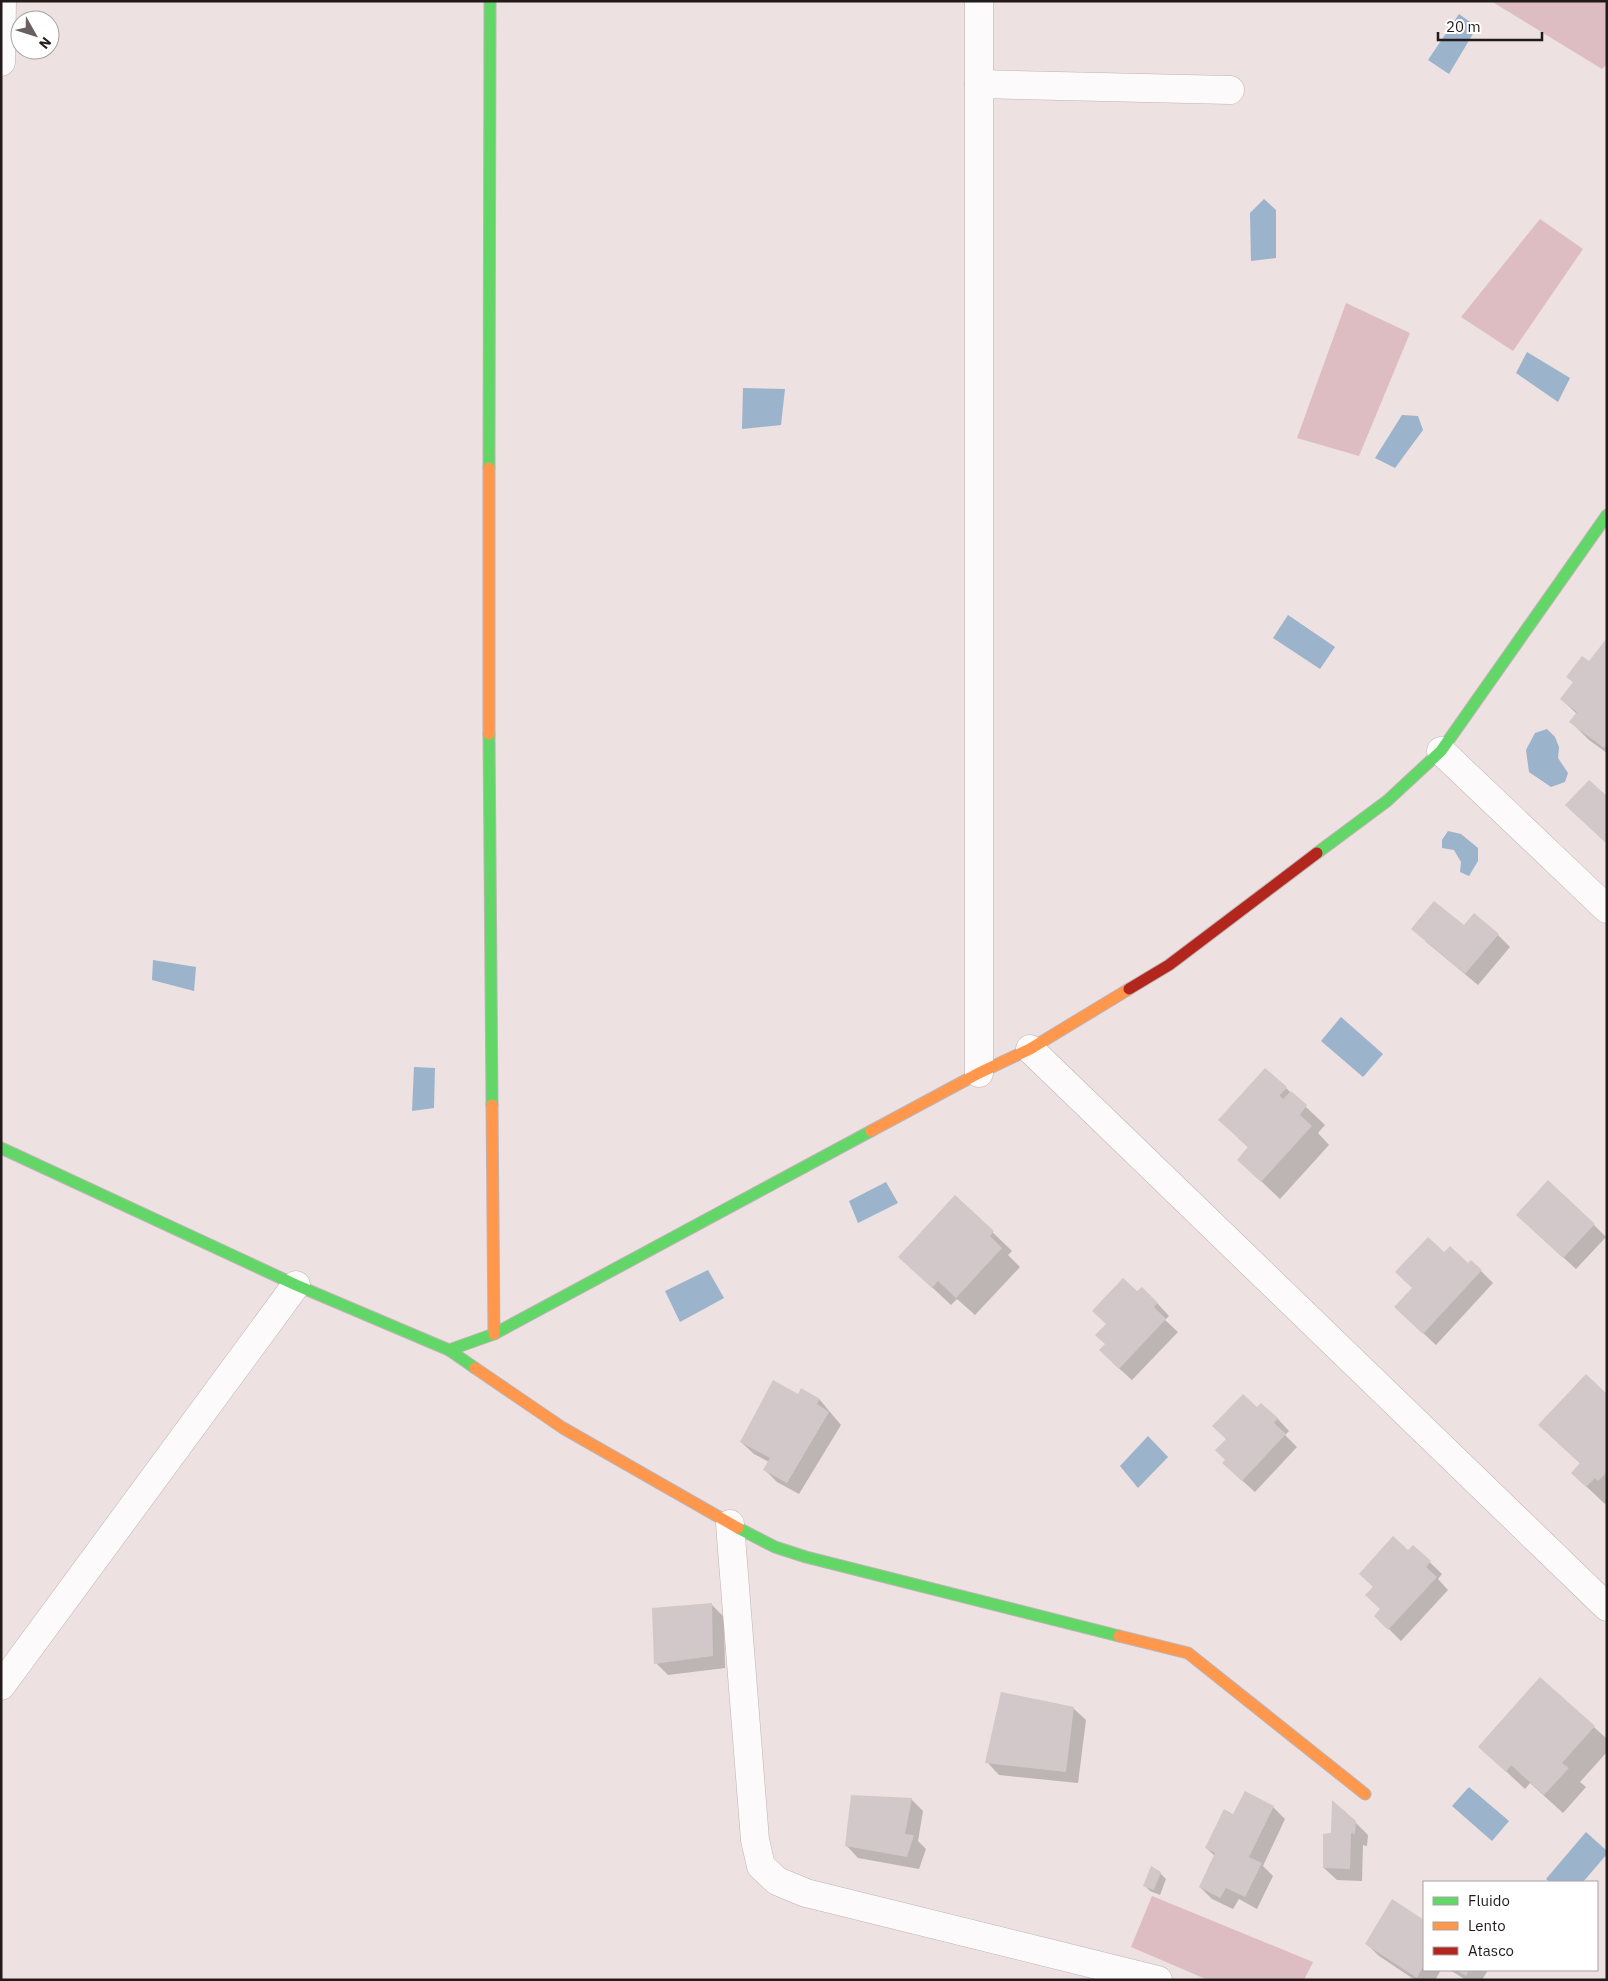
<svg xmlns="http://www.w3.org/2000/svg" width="1608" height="1981" font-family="'IBM Plex Sans',sans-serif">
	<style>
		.green { fill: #ddbdc1 }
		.water { fill: #9bb3cb }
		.shadow { fill: #0003 }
		.building { fill: #d3c8c9 }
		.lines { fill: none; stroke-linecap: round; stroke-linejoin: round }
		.street-casing { stroke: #beb4b5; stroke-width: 29 }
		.fast-casing { stroke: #beb4b5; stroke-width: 13 }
		.slow-casing { stroke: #beb4b5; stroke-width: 13 }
		.jam-casing { stroke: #beb4b5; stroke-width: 13 }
		.street { stroke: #fcfafa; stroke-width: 28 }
		.fast { stroke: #63d668; stroke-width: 11 }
		.slow { stroke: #ff974d; stroke-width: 11 }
		.jam { stroke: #b3261e; stroke-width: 11 }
	</style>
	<rect width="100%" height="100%" fill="#ede1e1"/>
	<g class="green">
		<path d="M 1491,1 L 1607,1 L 1607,64 L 1602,69 Z"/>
		<path d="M 1540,219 L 1583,249 L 1513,351 L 1461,317 Z"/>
		<path d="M 1346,303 L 1410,333 L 1359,456 L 1297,438 Z"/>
		<path d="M 1152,1896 L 1313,1962 L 1304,1980 L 1208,1980 L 1131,1947 Z"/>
	</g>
	<g class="water">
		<path d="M 1459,14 L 1477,27 L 1449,74 L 1428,60 Z"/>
		<path d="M 1264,199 L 1276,210 L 1276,258 L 1251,261 L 1250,213 Z"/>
		<path d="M 1527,352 L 1570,378 L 1558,402 L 1516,373 Z"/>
		<path d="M 743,388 L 785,389 L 781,425 L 742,429 Z"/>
		<path d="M 1402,415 L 1418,416 L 1423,430 L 1395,468 L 1375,458 Z"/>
		<path d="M 1288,615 L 1335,647 L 1320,669 L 1273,638 Z"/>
		<path d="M 1547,729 L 1555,737 L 1559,747 L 1558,758 L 1568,773 L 1565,782 L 1551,787 L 1529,772 L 1526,750 L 1535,733 Z"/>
		<path d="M 1448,831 L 1461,834 L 1478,848 L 1478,861 L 1469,876 L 1460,872 L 1461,862 L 1454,850 L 1442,848 L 1442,840 Z"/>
		<path d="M 153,960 L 196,967 L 194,991 L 152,980 Z"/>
		<path d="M 1341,1017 L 1383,1054 L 1363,1077 L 1321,1041 Z"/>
		<path d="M 414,1067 L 435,1068 L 434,1108 L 412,1111 Z"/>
		<path d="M 886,1182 L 898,1203 L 858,1223 L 849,1201 Z"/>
		<path d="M 708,1270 L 724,1298 L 680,1322 L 665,1291 Z"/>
		<path d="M 1148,1436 L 1168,1457 L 1138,1488 L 1120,1466 Z"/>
		<path d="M 1469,1787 L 1509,1821 L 1492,1841 L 1452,1806 Z"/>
		<path d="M 1586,1832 L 1607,1851 L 1607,1854 L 1583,1882 L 1550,1882 L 1546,1879 Z"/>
	</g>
	<g class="shadow">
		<path d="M 1607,640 L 1607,753 L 1589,740 L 1571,722 L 1577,714 L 1561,699 L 1574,683 L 1568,677 L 1589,663 Z"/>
		<path d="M 1498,935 L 1510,947 L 1478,985 L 1425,941 Z"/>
		<path d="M 1286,1088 L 1325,1125 L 1318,1133 L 1329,1145 L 1280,1199 L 1239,1160 L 1249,1148 L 1238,1138 Z"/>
		<path d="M 956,1197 L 1012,1251 L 1008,1255 L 1020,1267 L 975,1315 L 957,1299 L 951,1305 L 919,1275 Z"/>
		<path d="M 1594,1225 L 1606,1237 L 1576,1269 L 1530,1227 Z"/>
		<path d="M 1444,1254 L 1481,1271 L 1493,1283 L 1436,1345 L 1408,1319 Z"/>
		<path d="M 1157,1303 L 1169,1316 L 1165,1320 L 1178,1332 L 1132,1380 L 1113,1363 L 1106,1344 Z"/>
		<path d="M 801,1389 L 820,1400 L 841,1425 L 799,1494 L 777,1482 L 765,1470 L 769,1462 L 754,1454 L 741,1442 L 799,1396 Z"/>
		<path d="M 1607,1396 L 1607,1502 L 1605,1504 L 1572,1473 L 1581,1464 L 1558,1443 Z"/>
		<path d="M 1257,1409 L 1277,1418 L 1289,1431 L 1285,1435 L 1297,1447 L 1255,1492 L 1236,1475 Z"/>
		<path d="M 1413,1546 L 1442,1574 L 1438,1579 L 1448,1590 L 1401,1641 L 1388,1628 L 1374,1587 Z"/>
		<path d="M 712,1605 L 724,1617 L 725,1668 L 668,1675 L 656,1663 Z"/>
		<path d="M 1540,1678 L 1607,1739 L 1607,1752 L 1580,1782 L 1586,1787 L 1563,1813 L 1530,1783 L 1525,1789 L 1479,1746 Z"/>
		<path d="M 1073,1708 L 1086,1720 L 1078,1783 L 999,1775 L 987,1762 Z"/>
		<path d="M 911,1799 L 923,1811 L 918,1841 L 926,1849 L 919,1869 L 858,1858 L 846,1845 Z"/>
		<path d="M 1273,1807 L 1285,1819 L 1263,1866 L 1273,1876 L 1257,1909 L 1239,1899 L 1233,1909 L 1212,1899 L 1200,1887 L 1215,1856 L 1206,1848 L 1234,1816 Z"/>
		<path d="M 1355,1822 L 1368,1835 L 1367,1846 L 1363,1845 L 1362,1881 L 1337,1880 L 1324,1868 L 1333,1834 Z"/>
		<path d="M 1160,1873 L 1166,1879 L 1160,1895 L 1150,1891 L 1144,1885 Z"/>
		<path d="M 1393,1900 L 1424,1921 L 1424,1970 L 1441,1970 L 1435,1980 L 1415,1980 L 1379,1956 L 1367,1944 Z"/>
		<path d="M 1450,1970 L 1488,1970 L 1482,1980 L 1466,1980 Z"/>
	</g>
	<g class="building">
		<path d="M 1607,638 L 1607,744 L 1604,748 L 1569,722 L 1577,712 L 1560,699 L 1573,682 L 1566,677 L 1582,656 L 1589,661 Z"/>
		<path d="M 1589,780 L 1607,796 L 1607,844 L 1565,805 Z"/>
		<path d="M 1434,901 L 1464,925 L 1474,913 L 1499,934 L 1465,974 L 1411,929 Z"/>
		<path d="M 1265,1068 L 1287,1087 L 1279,1095 L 1283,1099 L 1291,1091 L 1307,1105 L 1300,1115 L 1312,1126 L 1261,1182 L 1237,1160 L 1248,1147 L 1218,1120 Z"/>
		<path d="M 1548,1180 L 1595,1224 L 1563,1258 L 1516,1215 Z"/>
		<path d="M 955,1195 L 994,1231 L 990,1236 L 1002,1248 L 956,1298 L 938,1281 L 932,1288 L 898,1257 Z"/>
		<path d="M 1428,1237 L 1444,1252 L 1450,1246 L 1468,1263 L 1471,1260 L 1482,1270 L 1423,1334 L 1394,1307 L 1412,1288 L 1395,1272 Z"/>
		<path d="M 1123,1278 L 1137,1291 L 1142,1287 L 1158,1303 L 1154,1307 L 1166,1319 L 1119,1369 L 1099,1350 L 1105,1344 L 1095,1335 L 1106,1324 L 1092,1311 Z"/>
		<path d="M 1586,1374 L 1607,1394 L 1607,1472 L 1598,1481 L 1595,1478 L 1586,1487 L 1571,1473 L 1580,1463 L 1538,1425 Z"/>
		<path d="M 773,1380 L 798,1394 L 801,1388 L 820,1399 L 817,1404 L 829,1412 L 787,1483 L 763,1470 L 770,1458 L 740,1442 Z"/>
		<path d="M 1243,1394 L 1257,1407 L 1261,1403 L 1278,1418 L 1274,1423 L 1286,1434 L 1242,1481 L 1222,1463 L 1225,1460 L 1215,1450 L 1226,1439 L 1212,1426 Z"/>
		<path d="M 1393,1536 L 1408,1550 L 1413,1545 L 1431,1561 L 1426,1567 L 1437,1577 L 1388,1630 L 1374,1616 L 1380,1609 L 1365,1595 L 1373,1587 L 1359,1574 Z"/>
		<path d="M 712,1603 L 713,1656 L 654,1664 L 652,1608 Z"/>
		<path d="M 1540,1677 L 1595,1726 L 1562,1763 L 1569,1768 L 1544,1795 L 1511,1765 L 1506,1772 L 1478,1747 Z"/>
		<path d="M 1001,1692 L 1074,1707 L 1066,1772 L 985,1763 Z"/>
		<path d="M 1245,1791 L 1274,1806 L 1249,1857 L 1262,1863 L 1245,1897 L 1226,1888 L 1220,1898 L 1199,1887 L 1215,1853 L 1205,1848 L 1224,1809 L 1233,1814 Z"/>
		<path d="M 851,1795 L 912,1798 L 905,1834 L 914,1835 L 907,1857 L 845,1846 Z"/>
		<path d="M 1332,1800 L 1356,1821 L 1355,1834 L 1351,1833 L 1350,1869 L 1323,1868 L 1323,1834 L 1331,1833 Z"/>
		<path d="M 1151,1866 L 1161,1872 L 1154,1890 L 1143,1886 Z"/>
		<path d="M 1392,1899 L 1424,1920 L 1424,1965 L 1417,1978 L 1365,1944 Z"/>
		<path d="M 1456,1970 L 1469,1970 L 1466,1976 Z"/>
	</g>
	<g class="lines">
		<g class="street-casing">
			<g id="street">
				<path d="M 1,62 L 2,1"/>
				<path d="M 979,84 L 1230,90"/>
				<path d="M 1441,751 L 1607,909"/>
				<path d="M 1030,1049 L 1607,1607"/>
				<path d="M 979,1073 L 979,1"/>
				<path d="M 730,1524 L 755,1840 L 761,1866 L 777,1881 L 806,1893 L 1158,1980"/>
				<path d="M 1,1686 L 296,1285"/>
			</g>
		</g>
		<g class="fast-casing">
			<g id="fast">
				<path d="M 489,468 L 490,1"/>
				<path d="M 489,734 L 492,1105"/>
				<path d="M 1317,853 L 1387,801 L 1441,751 L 1607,515"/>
				<path d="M 1,1148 L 296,1285 L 449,1350 L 475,1368"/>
				<path d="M 449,1350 L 494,1334 L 871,1131"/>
				<path d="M 738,1528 L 775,1547 L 806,1557 L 1119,1636"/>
			</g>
		</g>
		<g class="slow-casing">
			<g id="slow">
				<path d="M 489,734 L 489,468"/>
				<path d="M 492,1105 L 494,1334"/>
				<path d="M 871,1131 L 979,1073 L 1030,1049 L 1129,989"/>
				<path d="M 475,1368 L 563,1428 L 738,1528"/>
				<path d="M 1119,1636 L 1188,1653 L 1365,1794"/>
			</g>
		</g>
		<g class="jam-casing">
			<path id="jam" d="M 1129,989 L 1169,965 L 1317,853"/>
		</g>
		<use href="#street" class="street"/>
		<use href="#fast" class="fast"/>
		<use href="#slow" class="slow"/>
		<use href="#jam" class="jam"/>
	</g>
	<rect width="1608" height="1981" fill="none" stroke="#231a1b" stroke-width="5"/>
	<rect x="1423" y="1881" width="175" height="90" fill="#ffffff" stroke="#a7a3a4"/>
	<rect x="1433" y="1897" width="25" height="8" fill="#63d668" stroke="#a7a3a4"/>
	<text x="1468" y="1906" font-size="15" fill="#231a1b">Fluido</text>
	<rect x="1433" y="1922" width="25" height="8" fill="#ff974d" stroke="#a7a3a4"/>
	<text x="1468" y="1931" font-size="15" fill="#231a1b">Lento</text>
	<rect x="1433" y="1947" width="25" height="8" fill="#b3261e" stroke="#a7a3a4"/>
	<text x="1468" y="1956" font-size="15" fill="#231a1b">Atasco</text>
	<g transform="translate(35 35) rotate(129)"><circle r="24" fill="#ffffff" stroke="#a7a3a4"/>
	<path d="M0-4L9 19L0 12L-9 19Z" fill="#6a6060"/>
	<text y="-8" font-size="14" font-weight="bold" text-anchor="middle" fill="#231a1b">N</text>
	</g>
	<path d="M1438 32v8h104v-8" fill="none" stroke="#231a1b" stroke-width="2.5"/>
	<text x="1446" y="32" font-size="15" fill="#231a1b" stroke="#ffffff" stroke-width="4" paint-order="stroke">20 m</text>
</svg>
